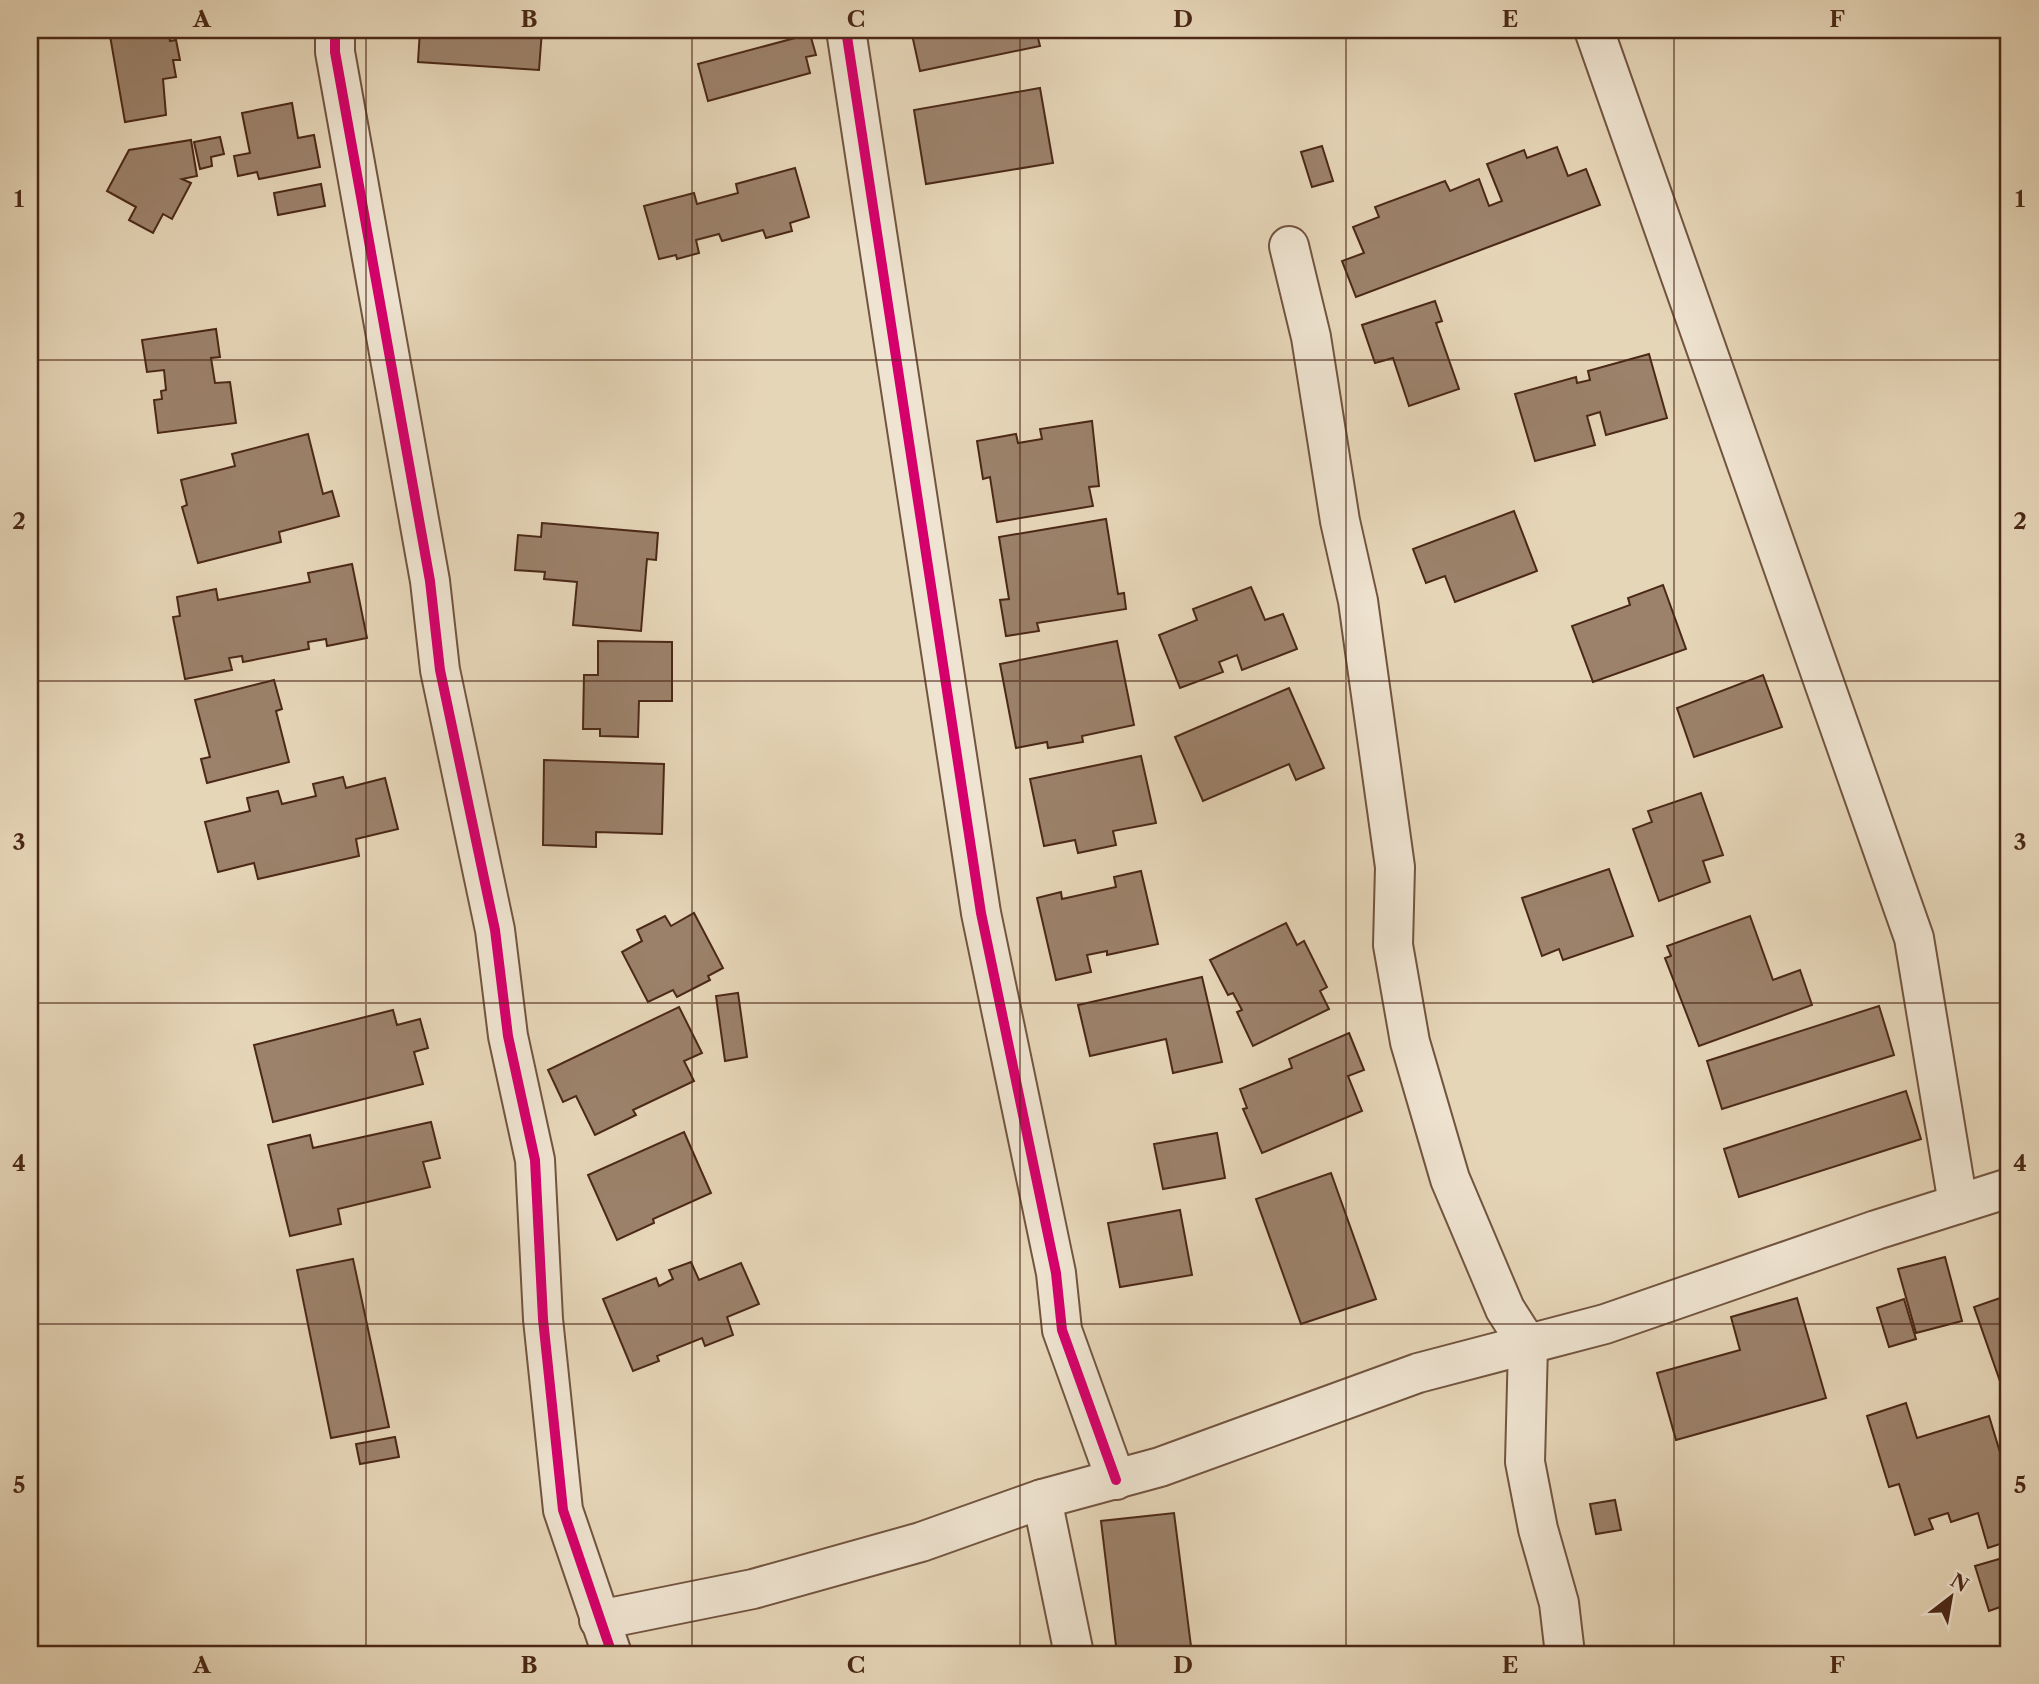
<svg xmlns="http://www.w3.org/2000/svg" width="2039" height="1684" font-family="'Libre Caslon Text',serif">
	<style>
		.building { fill: #9c826b; stroke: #4b2817; stroke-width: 2 }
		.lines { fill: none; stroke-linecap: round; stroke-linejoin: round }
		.street-casing { stroke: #72543f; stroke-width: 42 }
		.street { stroke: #efe4d1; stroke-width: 38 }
		.cycleway-casing { stroke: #efe4d1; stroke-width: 15 }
		.cycleway { stroke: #d6006c; stroke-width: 10 }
		.grid { fill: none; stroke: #4b2817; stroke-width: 2; stroke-opacity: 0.55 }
		.neatline { fill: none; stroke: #4b2817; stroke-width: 2.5 }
		.grid-label { font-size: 23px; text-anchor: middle; font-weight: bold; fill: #4b2817 }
	</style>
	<rect width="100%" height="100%" fill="#e6d6b8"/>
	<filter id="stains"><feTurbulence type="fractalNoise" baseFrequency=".00286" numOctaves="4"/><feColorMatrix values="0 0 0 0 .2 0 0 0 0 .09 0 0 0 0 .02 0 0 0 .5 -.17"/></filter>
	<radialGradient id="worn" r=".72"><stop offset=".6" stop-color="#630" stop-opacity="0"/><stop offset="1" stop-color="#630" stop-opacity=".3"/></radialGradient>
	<g class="building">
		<path d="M 109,30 L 168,30 L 170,41 L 176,40 L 180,60 L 173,60 L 176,77 L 163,79 L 166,115 L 125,122 Z"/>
		<path d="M 420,30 L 542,30 L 539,70 L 418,62 Z"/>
		<path d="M 911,30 L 1036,30 L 1040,46 L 920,71 Z"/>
		<path d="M 810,34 L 816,55 L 806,57 L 810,73 L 708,101 L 698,64 Z"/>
		<path d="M 1040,88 L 1053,163 L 926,184 L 914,110 Z"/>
		<path d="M 292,103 L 298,138 L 314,135 L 320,167 L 259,179 L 257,172 L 238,176 L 234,156 L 250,153 L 242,113 Z"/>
		<path d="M 220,137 L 224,154 L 211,157 L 212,166 L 200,169 L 194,142 Z"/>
		<path d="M 191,140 L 197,176 L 182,179 L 191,183 L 172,219 L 163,214 L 153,233 L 129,220 L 136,207 L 107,191 L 129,150 Z"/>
		<path d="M 1322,146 L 1333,181 L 1312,187 L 1301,152 Z"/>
		<path d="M 1557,147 L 1568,176 L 1586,169 L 1600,205 L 1356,297 L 1342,261 L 1364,253 L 1353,227 L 1379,217 L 1375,207 L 1445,181 L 1450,191 L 1479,179 L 1489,206 L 1502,201 L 1487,164 L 1524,150 L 1527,158 Z"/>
		<path d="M 795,168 L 809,217 L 790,223 L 792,231 L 766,238 L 763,230 L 722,241 L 719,234 L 696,240 L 699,253 L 677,259 L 676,255 L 659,259 L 644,206 L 694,193 L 697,204 L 738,193 L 736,184 Z"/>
		<path d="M 321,184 L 325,206 L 278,215 L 274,193 Z"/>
		<path d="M 1435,301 L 1442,321 L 1436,323 L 1459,389 L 1409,406 L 1393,358 L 1375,363 L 1362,325 Z"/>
		<path d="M 216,329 L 220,357 L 211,358 L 215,383 L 230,382 L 236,423 L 158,433 L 154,400 L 162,399 L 161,391 L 166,390 L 164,370 L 147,372 L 142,340 Z"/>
		<path d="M 1649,354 L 1667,418 L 1606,435 L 1600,412 L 1587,416 L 1595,445 L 1535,461 L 1515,394 L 1576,377 L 1577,383 L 1590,380 L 1588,371 Z"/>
		<path d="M 1092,421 L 1099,486 L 1089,487 L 1093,506 L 997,522 L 990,477 L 983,479 L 977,441 L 1016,434 L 1018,443 L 1042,439 L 1040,429 Z"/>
		<path d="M 308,434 L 323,494 L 332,491 L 339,516 L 279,532 L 281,542 L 198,563 L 182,507 L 187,505 L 181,480 L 235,466 L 232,454 Z"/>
		<path d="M 1514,511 L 1537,571 L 1455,602 L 1445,576 L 1426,583 L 1413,549 Z"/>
		<path d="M 1106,519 L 1118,594 L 1124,593 L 1126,609 L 1037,623 L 1039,631 L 1006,636 L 1000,600 L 1009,599 L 999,537 Z"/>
		<path d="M 542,523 L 658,533 L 656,560 L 647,559 L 641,631 L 573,625 L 577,582 L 544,579 L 545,572 L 515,570 L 518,535 L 541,537 Z"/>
		<path d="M 352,564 L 367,638 L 327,646 L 326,639 L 308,642 L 309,649 L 243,662 L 242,656 L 229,658 L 232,670 L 185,679 L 173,617 L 180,616 L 177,597 L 216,589 L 218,600 L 310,582 L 308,573 Z"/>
		<path d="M 1663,585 L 1686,649 L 1593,682 L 1572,626 L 1630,605 L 1628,598 Z"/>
		<path d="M 1251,587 L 1265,620 L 1283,614 L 1297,649 L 1242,670 L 1237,655 L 1219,662 L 1223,672 L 1180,688 L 1159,635 L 1197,620 L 1193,609 Z"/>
		<path d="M 598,641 L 672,642 L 672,701 L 639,701 L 638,737 L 600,736 L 600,729 L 583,729 L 584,675 L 598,675 Z"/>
		<path d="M 1117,641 L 1134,725 L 1082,736 L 1083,742 L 1048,748 L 1047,742 L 1016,748 L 1000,664 Z"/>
		<path d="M 1763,675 L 1782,727 L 1694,757 L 1677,708 Z"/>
		<path d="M 274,680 L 282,709 L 276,711 L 289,762 L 207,783 L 201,759 L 210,757 L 195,700 Z"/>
		<path d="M 1289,688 L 1324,768 L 1296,780 L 1289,764 L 1203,801 L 1175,737 Z"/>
		<path d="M 1141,756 L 1156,823 L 1113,831 L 1116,845 L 1078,853 L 1075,840 L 1044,846 L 1030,779 Z"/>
		<path d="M 544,760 L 664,764 L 662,834 L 596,832 L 596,847 L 543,845 Z"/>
		<path d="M 343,777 L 346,788 L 385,778 L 398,829 L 356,839 L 359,856 L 258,879 L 254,863 L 218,872 L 205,822 L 250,811 L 247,798 L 278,791 L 282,804 L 316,796 L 313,784 Z"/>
		<path d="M 1701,793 L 1723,855 L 1703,861 L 1710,882 L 1659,901 L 1633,829 L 1652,822 L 1648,811 Z"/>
		<path d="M 1609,869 L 1633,936 L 1563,960 L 1559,949 L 1542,956 L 1522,898 Z"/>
		<path d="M 1141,871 L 1158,944 L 1107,955 L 1107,951 L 1087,955 L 1091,972 L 1056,980 L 1037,898 L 1061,892 L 1062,899 L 1116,887 L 1114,877 Z"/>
		<path d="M 694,913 L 723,968 L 708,976 L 710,980 L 677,997 L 673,990 L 648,1002 L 622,952 L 642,941 L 637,930 L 665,916 L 671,926 Z"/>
		<path d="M 1750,916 L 1773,980 L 1800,970 L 1812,1005 L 1699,1046 L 1665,958 L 1671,956 L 1667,946 Z"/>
		<path d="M 1286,923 L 1297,945 L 1304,941 L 1327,987 L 1320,991 L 1329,1009 L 1253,1046 L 1237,1012 L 1242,1010 L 1233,993 L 1228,995 L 1210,960 Z"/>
		<path d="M 1202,977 L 1222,1062 L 1173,1073 L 1166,1039 L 1090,1056 L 1078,1005 Z"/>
		<path d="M 738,993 L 747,1057 L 725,1061 L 716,996 Z"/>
		<path d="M 1879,1006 L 1894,1055 L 1722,1109 L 1707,1061 Z"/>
		<path d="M 679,1007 L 702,1053 L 684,1061 L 694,1081 L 633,1110 L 636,1115 L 595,1135 L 576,1096 L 563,1102 L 548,1070 Z"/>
		<path d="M 393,1010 L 397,1025 L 420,1019 L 428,1048 L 414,1052 L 423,1084 L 273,1122 L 254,1045 Z"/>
		<path d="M 1349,1033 L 1364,1070 L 1348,1076 L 1362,1111 L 1262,1153 L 1243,1109 L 1247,1108 L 1240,1089 L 1292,1068 L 1289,1059 Z"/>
		<path d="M 1906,1091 L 1921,1139 L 1739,1197 L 1724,1149 Z"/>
		<path d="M 431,1122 L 440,1158 L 423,1162 L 430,1187 L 338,1209 L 341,1224 L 290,1236 L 268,1145 L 310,1135 L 313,1148 Z"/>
		<path d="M 684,1132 L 711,1193 L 653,1219 L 654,1223 L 617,1240 L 588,1175 Z"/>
		<path d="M 1217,1133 L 1225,1178 L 1163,1189 L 1154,1144 Z"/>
		<path d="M 1331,1173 L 1376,1299 L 1301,1324 L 1256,1199 Z"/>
		<path d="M 1180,1210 L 1192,1275 L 1120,1287 L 1108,1223 Z"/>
		<path d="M 1945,1257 L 1962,1321 L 1916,1333 L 1898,1269 Z"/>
		<path d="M 353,1259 L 389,1427 L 331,1438 L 297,1270 Z"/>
		<path d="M 691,1262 L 699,1280 L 741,1263 L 759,1304 L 727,1317 L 733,1335 L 705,1346 L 702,1338 L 657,1356 L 659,1361 L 633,1371 L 603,1299 L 656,1278 L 659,1286 L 673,1279 L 669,1270 Z"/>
		<path d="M 2009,1295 L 2009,1407 L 1974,1307 Z"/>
		<path d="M 1797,1298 L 1826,1398 L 1676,1440 L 1657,1373 L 1740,1350 L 1731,1317 Z"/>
		<path d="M 1904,1299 L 1916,1339 L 1889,1347 L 1877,1308 Z"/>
		<path d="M 1906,1403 L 1917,1438 L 1989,1416 L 2009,1482 L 2009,1541 L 1988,1548 L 1978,1513 L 1951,1522 L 1948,1513 L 1929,1519 L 1933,1529 L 1915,1535 L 1899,1484 L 1889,1487 L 1867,1416 Z"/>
		<path d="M 395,1437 L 399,1457 L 360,1464 L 356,1444 Z"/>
		<path d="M 1615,1500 L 1621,1530 L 1596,1534 L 1590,1504 Z"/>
		<path d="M 1174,1513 L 1192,1654 L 1117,1654 L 1101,1521 Z"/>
		<path d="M 2006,1557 L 2009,1568 L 2009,1604 L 1989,1611 L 1975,1566 Z"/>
	</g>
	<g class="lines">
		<g class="street-casing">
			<g id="street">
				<path d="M 335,30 L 335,52 L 430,581 L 440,670 L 495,930 L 508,1036 L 535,1160 L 543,1319 L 563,1510 L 612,1654"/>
				<path d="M 846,30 L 981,913 L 1056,1273 L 1062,1330 L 1116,1480"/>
				<path d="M 1594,30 L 1914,938 L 1958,1204"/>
				<path d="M 1289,246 L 1311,337 L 1340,521 L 1358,601 L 1395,867 L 1393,945 L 1410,1042 L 1450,1179 L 1505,1309 L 1528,1345 L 1525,1462 L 1538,1529 L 1559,1603 L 1565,1654"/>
				<path d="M 1042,1499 L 1074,1654"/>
				<path d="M 599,1620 L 753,1589 L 921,1542 L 1042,1499 L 1160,1467 L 1418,1373 L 1605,1324 L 1876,1230 L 2009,1188"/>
			</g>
		</g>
		<use href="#street" class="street"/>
		<g class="cycleway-casing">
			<g id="cycleway">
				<path d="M 335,30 L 335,52 L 430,581 L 440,670 L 495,930 L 508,1036 L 535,1160 L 543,1319 L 563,1510 L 612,1654"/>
				<path d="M 846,30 L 981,913 L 1056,1273 L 1062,1330 L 1116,1480"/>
			</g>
		</g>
		<use href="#cycleway" class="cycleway"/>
	</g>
	<path class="grid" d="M 366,30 L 366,1654M 692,30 L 692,1654M 1020,30 L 1020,1654M 1346,30 L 1346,1654M 1674,30 L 1674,1654M 30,360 L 2009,360M 30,681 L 2009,681M 30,1003 L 2009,1003M 30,1324 L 2009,1324"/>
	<rect width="2039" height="1684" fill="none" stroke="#e6d6b8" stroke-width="77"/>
	<g transform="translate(1951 1597) rotate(31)" stroke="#efe4d1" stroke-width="5" paint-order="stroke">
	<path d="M0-5L12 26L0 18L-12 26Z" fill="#4b2817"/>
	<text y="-10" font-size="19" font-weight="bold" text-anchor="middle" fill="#4b2817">N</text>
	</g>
	<rect x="38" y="38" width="1962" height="1608" class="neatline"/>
	<g class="grid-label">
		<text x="202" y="27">A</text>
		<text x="529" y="27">B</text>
		<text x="856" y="27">C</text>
		<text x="1183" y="27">D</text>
		<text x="1510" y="27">E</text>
		<text x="1837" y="27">F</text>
		<text x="19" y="207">1</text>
		<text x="2020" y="207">1</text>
		<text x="19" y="529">2</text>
		<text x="2020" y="529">2</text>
		<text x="19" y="850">3</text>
		<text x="2020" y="850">3</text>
		<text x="19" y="1171">4</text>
		<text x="2020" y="1171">4</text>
		<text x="19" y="1493">5</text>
		<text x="2020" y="1493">5</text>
		<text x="202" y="1673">A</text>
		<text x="529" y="1673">B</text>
		<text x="856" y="1673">C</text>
		<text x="1183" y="1673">D</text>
		<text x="1510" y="1673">E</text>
		<text x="1837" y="1673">F</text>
	</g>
	<rect width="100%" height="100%" filter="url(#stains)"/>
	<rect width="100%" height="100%" fill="url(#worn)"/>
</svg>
